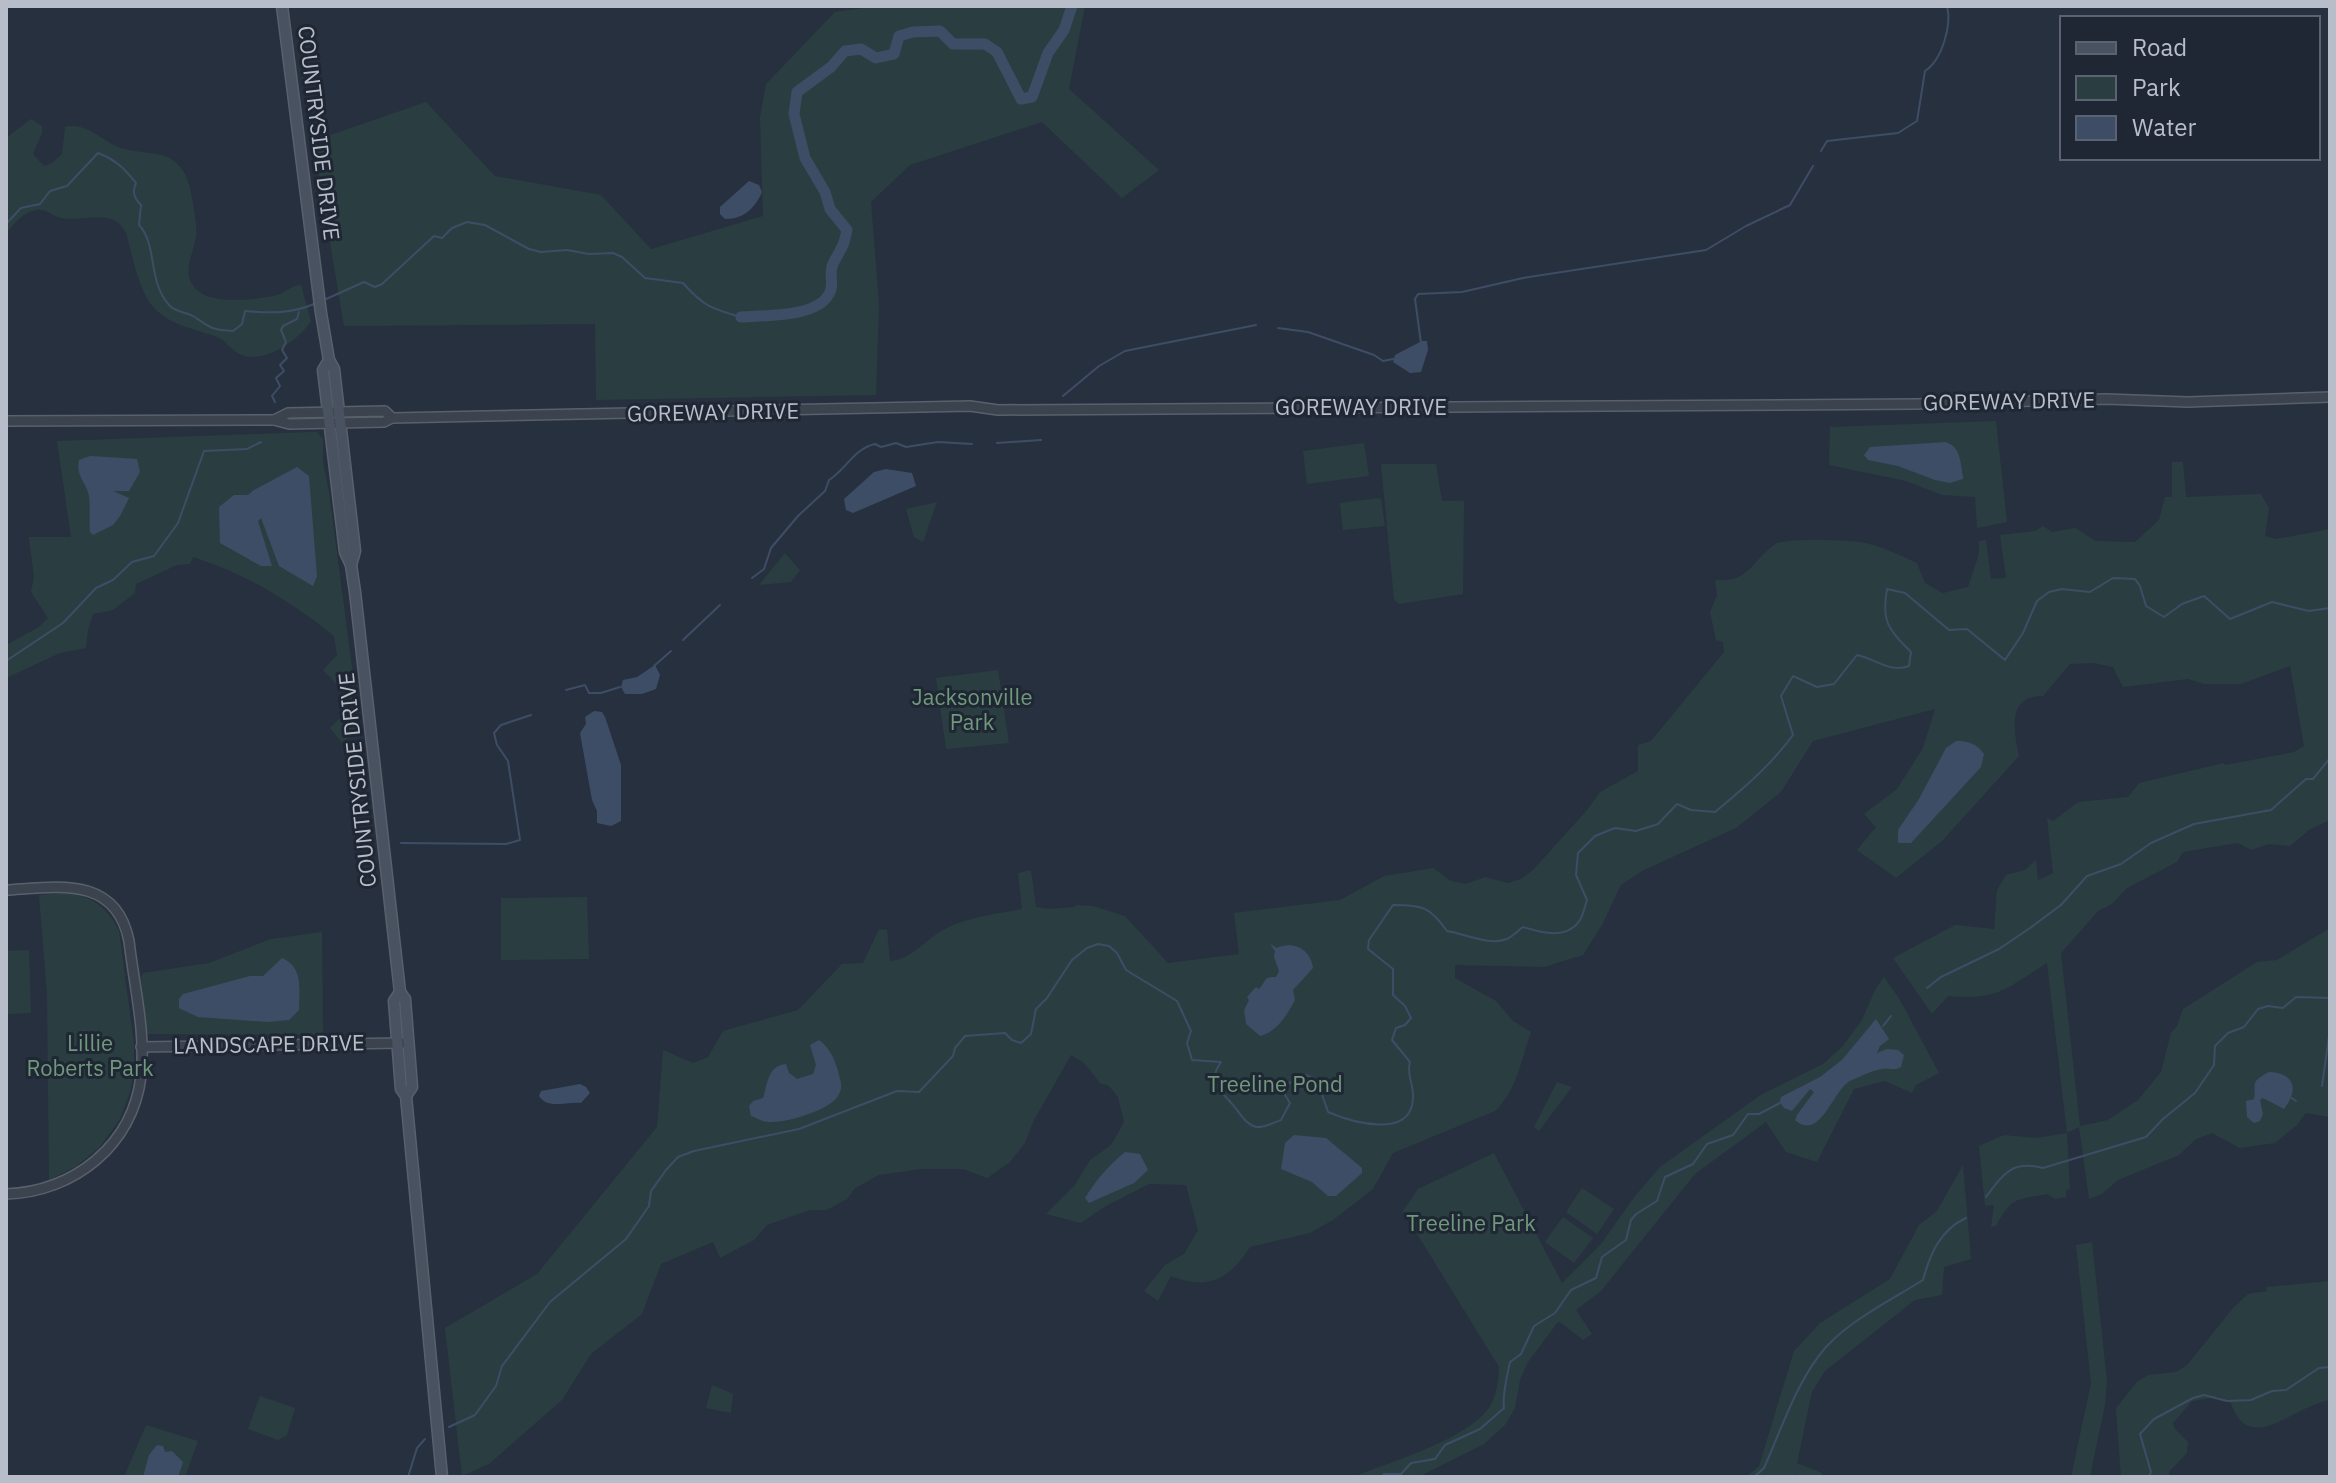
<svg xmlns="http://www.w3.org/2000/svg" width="2336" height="1483" font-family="'IBM Plex Sans',sans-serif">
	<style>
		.green { fill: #2a3e41 }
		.water { fill: #3e4d66 }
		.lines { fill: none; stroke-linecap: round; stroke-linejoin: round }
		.stream { stroke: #3e4d66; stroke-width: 2 }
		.river { stroke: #3e4d66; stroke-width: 11 }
		.tertiary-casing { stroke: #59606c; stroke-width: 12 }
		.secondary-casing { stroke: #59606c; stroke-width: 13 }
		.tertiary { stroke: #3b434f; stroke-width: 9 }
		.secondary { stroke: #495261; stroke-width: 10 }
		.labels { text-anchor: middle; stroke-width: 6; stroke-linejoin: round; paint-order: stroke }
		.street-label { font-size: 22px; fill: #b7bec9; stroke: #202734 }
		.park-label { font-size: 22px; fill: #70987b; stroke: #202734 }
	</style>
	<rect width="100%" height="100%" fill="#27303e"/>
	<g class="green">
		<path d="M 878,6 L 1085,6 L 1069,89 L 1159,170 L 1122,198 L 1042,122 L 910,165 L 871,202 L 879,303 L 876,395 L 596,400 L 595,324 L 344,326 L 313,141 L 426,102 L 495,176 L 601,195 L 651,249 L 763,216 L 760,117 L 766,84 L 835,12 Z"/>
		<path d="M 31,119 L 42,126 L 42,133 L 33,154 L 44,166 L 52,163 L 62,154 L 65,127 C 86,121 103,142 121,148 C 137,153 156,152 170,158 C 176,162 183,169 186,176 C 191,187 198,226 196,237 C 193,257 178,277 201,293 C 214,303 257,300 273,296 C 284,294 291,285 301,285 L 311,321 C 299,340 265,364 242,355 C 232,352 227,341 217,337 C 196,329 172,326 155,309 C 138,291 133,257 126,233 C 113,206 83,223 61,218 C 52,216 46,208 37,210 C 24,211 14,224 6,233 L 6,138 Z"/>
		<path d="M 1996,421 L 2007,522 L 1977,528 L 1975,497 L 1942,495 L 1906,481 L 1829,465 L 1830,427 Z"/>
		<path d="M 312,432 L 317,432 L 323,439 L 323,462 L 329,492 L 360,728 L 342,743 L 330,728 L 345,713 L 343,691 L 323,670 L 337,655 L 334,636 C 289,600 248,575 193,557 L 190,564 L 177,565 L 136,584 L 135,593 L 113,610 L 93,614 L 88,630 L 86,648 L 60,653 L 6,678 L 6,645 L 39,627 L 48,618 L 31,592 L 34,577 L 29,537 L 71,537 L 57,441 Z"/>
		<path d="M 1364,443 L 1369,476 L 1307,484 L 1303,451 Z"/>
		<path d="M 2172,462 L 2183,462 L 2186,497 L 2261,494 L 2269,508 L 2265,536 L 2276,539 L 2330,529 L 2330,820 L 2309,830 L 2290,846 L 2269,844 L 2251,850 L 2238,843 L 2183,852 L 2177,862 L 2127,888 L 2112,904 L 2098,911 L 2061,953 L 2080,1126 L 2108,1120 L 2138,1100 L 2161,1072 L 2171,1033 L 2177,1026 L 2183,1009 L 2257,962 L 2277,960 L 2330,928 L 2330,1117 L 2306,1113 L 2297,1125 L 2275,1143 L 2240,1148 L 2212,1133 L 2196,1139 L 2179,1155 L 2118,1180 L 2102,1194 L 2089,1199 L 2079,1127 L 2067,1133 L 2070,1189 L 2066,1190 L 2066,1197 L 2055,1199 L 2047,1194 C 2015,1200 2012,1197 1996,1226 L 1991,1227 L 1994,1205 L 1985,1206 L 1979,1146 L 2004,1135 L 2036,1138 L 2067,1133 L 2047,963 C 2008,987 1999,1001 1948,996 L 1932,1014 L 1893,958 L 1955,925 L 1994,929 L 1997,890 L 2006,875 L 2025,870 L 2036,860 L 2038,880 L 2053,873 L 2047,818 L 2053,821 L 2078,802 L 2128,797 L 2139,783 L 2224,763 L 2225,765 L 2294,752 L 2304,746 L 2290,666 L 2241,684 L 2204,684 L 2188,679 L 2123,687 L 2113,667 L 2094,663 L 2070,664 L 2043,696 C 2006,696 2014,731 2019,756 L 1942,841 L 1896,878 L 1857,850 L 1876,827 L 1864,814 L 1897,789 L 1923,748 L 1935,709 L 1813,741 L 1781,792 L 1736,828 L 1642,871 L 1621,885 L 1602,925 L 1583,955 L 1544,967 L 1455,965 L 1455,978 L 1496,1001 L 1513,1021 L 1531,1032 C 1521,1060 1517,1090 1495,1111 L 1393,1153 L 1373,1189 L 1333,1220 L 1310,1233 L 1250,1247 C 1230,1279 1208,1291 1171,1276 L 1158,1301 L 1144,1291 L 1165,1265 L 1184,1254 L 1198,1230 L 1186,1185 L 1149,1184 L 1104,1207 L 1081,1223 L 1046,1214 L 1074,1186 L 1090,1160 L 1111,1145 L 1124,1122 L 1118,1097 L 1108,1085 L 1101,1084 L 1084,1063 L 1071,1055 L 1033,1122 L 1025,1143 L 1010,1162 L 987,1178 L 963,1169 L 921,1169 L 879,1175 L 855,1188 L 847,1199 L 827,1210 L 810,1210 L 767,1225 L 754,1240 L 720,1258 L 713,1242 L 661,1264 L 642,1314 L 591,1354 L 562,1400 L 489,1464 L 462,1476 L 445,1328 L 537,1274 L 657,1127 L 663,1050 L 693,1063 L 708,1057 L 723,1031 L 798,1010 L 842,964 L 863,963 L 879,929 L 887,930 L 890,961 C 911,960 926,939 943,930 C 967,917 996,914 1022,909 L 1018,873 L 1031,870 L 1036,907 L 1049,909 L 1075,907 L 1076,905 L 1093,906 L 1125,916 L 1168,963 L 1239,954 L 1234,913 L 1340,900 L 1384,876 L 1433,868 L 1451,881 L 1466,884 L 1485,877 L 1508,883 L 1521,879 L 1533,870 L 1587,810 L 1600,792 L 1638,771 L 1638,745 L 1651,741 L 1724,652 L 1723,642 L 1716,640 L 1710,612 L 1717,595 L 1715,580 C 1749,583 1751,562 1775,544 C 1783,538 1847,540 1860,542 C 1880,545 1899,555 1917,563 L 1925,583 L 1943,593 L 1968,587 L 1979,554 L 1979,541 L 1986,540 L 1991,579 L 2006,578 L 2000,535 L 2035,531 L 2043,526 L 2052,532 L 2075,528 L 2096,541 L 2135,542 L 2159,520 L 2165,497 L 2172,497 Z"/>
		<path d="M 1381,464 L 1436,464 L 1442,501 L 1464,501 L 1463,594 L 1399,604 L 1394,600 Z"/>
		<path d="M 1378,498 L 1381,499 L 1385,526 L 1343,530 L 1340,503 Z"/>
		<path d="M 937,502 L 923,542 L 914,537 L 906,509 Z"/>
		<path d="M 785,553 L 800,570 L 791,582 L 759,585 Z"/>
		<path d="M 998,670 L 1009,743 L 946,749 L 936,678 Z"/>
		<path d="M 64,893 C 90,895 108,907 119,931 L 134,1044 L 134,1070 L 130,1092 L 120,1119 L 99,1148 L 75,1167 L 49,1180 L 47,994 L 39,895 Z"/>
		<path d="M 587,897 L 589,959 L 501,960 L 501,898 Z"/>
		<path d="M 322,932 L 323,1035 L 147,1034 L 141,977 L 143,973 L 209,963 L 271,939 Z"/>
		<path d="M 29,950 L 31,1013 L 6,1014 L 6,951 Z"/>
		<path d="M 1884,977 L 1900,1000 L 1939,1073 L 1916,1085 L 1912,1093 L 1885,1081 L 1854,1089 L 1817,1162 L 1786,1152 L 1766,1122 L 1695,1174 L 1601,1291 L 1576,1310 L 1592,1334 L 1583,1340 L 1560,1322 L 1557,1323 L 1528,1362 L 1520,1380 L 1515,1408 L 1505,1425 L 1484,1444 L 1418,1477 L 1353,1477 C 1390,1462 1465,1440 1488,1409 C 1497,1397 1498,1382 1499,1367 L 1403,1211 L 1418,1189 L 1494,1153 L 1562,1283 L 1601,1244 L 1635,1196 L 1660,1167 L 1762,1094 L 1823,1064 L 1842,1047 L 1862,1020 L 1875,990 Z"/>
		<path d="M 1557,1082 L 1572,1087 L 1539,1131 L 1534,1127 Z"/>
		<path d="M 1963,1165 L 1971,1259 L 1944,1267 L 1942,1295 L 1915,1300 L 1825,1371 L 1812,1392 L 1797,1463 L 1822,1473 L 1821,1477 L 1800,1477 L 1795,1474 L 1793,1477 L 1746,1477 L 1759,1466 L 1794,1351 L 1820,1323 L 1890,1279 L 1919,1225 L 1937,1211 Z"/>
		<path d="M 1582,1188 L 1614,1209 L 1597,1234 L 1566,1212 Z"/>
		<path d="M 1563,1217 L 1593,1238 L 1574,1263 L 1545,1242 Z"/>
		<path d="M 2092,1242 L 2107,1381 L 2105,1404 L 2090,1477 L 2071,1477 L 2091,1383 L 2076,1245 Z"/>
		<path d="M 2330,1281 L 2330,1400 C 2295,1405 2249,1457 2231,1403 L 2218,1397 L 2192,1401 L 2173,1423 L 2175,1429 L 2188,1442 L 2187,1453 L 2169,1472 L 2170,1477 L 2121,1477 L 2116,1408 L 2137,1382 L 2148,1375 L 2176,1372 L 2187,1365 L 2234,1307 L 2248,1294 L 2267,1291 L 2266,1287 Z"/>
		<path d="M 712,1385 L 733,1394 L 731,1413 L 706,1408 Z"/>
		<path d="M 260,1396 L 295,1408 L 287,1435 L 278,1440 L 248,1429 Z"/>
		<path d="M 146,1425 L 198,1441 L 185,1477 L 124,1477 Z"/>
	</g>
	<g class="water">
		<path d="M 749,181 L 759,185 L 762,192 C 755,208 744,219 725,219 L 720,214 L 720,207 Z"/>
		<path d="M 1422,341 L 1427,341 L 1428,350 L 1421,372 L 1410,373 L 1393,362 L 1395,355 Z"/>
		<path d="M 1946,442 C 1961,448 1960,461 1963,476 L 1963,479 L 1950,483 L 1935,480 L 1898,466 L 1868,460 L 1864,455 L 1870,447 Z"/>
		<path d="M 90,456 L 137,459 L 140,472 L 129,491 L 113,491 L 129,498 L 120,516 L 113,525 L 93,535 L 90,532 C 89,522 91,500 88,492 C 84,480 76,475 79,460 Z"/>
		<path d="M 297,467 L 309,476 L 317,576 L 313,586 L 279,566 L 261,518 L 258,521 L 272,566 L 261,566 L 220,543 L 219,507 L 234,495 L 248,495 L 254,490 Z"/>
		<path d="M 886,469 L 912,473 L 916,486 L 853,513 L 846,510 L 844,499 L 874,472 Z"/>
		<path d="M 655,665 L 660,675 L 656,689 L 642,694 L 625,694 L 621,687 L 623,680 L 637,677 Z"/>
		<path d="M 594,711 L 602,712 L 605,717 L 621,765 L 621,821 L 611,826 L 597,823 L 597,811 L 592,800 L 580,733 L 586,724 L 585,717 Z"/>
		<path d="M 1956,741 C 1968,741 1976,743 1984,754 L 1981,767 L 1911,843 L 1898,843 L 1898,830 L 1919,799 L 1946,748 Z"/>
		<path d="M 1270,944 L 1277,948 C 1294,940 1311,950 1313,968 L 1293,990 L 1295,1000 C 1287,1015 1277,1032 1260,1036 L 1246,1024 L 1244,1010 L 1249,1000 L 1247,997 L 1256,987 L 1259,989 C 1266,982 1263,976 1276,977 L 1279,971 L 1274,957 L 1275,951 Z"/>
		<path d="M 282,958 C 304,968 299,989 299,1010 L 289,1020 L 268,1022 L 198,1017 L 179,1008 L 179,999 L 183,994 L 250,976 L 263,976 Z"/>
		<path d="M 1876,1019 L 1889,1039 L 1880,1046 L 1877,1053 L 1887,1049 L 1898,1050 L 1904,1055 L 1901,1067 C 1894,1071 1890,1068 1882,1069 C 1873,1070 1859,1077 1852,1080 C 1834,1086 1821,1143 1795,1120 L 1797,1115 L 1814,1092 L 1810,1089 L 1792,1111 L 1784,1108 L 1780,1102 L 1781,1097 L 1820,1077 L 1842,1060 Z"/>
		<path d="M 819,1040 C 830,1048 834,1058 838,1071 C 840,1080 844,1087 838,1096 C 829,1111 779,1126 763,1121 C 759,1120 755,1117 751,1116 L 749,1106 L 753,1101 L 763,1098 C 768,1084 767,1066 786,1064 L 789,1073 L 797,1079 L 813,1074 L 816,1065 L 810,1045 Z"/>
		<path d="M 2269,1072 C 2295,1073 2299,1090 2284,1109 L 2263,1098 L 2260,1100 L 2263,1114 L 2260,1121 L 2254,1123 L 2247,1117 L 2246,1101 L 2254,1099 C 2257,1084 2248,1083 2269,1072 Z"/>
		<path d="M 580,1084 L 586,1087 L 590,1093 L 581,1103 C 565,1101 549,1110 539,1096 L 541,1091 Z"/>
		<path d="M 1294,1135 L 1326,1138 L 1362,1168 L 1362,1173 L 1336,1196 L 1328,1196 L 1312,1182 L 1281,1169 L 1285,1143 Z"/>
		<path d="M 1125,1152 L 1140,1154 L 1148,1170 L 1134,1183 L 1089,1203 L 1085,1198 C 1096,1180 1108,1166 1125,1152 Z"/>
		<path d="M 157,1445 L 163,1446 L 165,1452 L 172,1451 L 183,1462 L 178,1477 L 143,1477 L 149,1455 Z"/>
	</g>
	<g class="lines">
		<g class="stream">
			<path d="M 1821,151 L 1827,141 L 1898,133 L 1917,121 L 1925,71 C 1942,60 1952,25 1947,6"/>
			<path d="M 6,224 L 21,208 L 40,204 L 50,191 L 67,186 L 98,153 C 116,160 124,168 136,183 C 132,192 134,198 141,205 L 139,225 C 158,245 147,282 170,306 C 176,312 186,312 193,316 C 210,327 210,330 233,331 L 242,324 L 245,311 C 270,313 291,314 314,304"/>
			<path d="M 324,300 L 364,282 L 375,287 L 382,284 L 434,236 L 442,238 L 452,228 L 467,222 L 485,225 L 529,249 L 541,252 L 567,250 L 589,254 L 613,253 L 622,257 L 645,278 L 683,283 C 703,306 712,309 741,317"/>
			<path d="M 1278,328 L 1308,332 L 1374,355 L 1383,361 L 1393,359"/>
			<path d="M 1421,343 L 1415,299 L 1418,294 L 1462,292 L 1523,278 L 1706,250 L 1746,226 L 1790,205 L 1813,166"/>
			<path d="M 1063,396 L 1099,366 L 1125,351 L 1256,325"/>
			<path d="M 275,402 L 272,396 L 280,386 L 276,378 L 284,371 L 280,365 L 287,358 L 282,350 L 286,342 L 281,330 L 283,326 L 297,319 L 299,312"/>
			<path d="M 997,443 L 1041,440"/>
			<path d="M 752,578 L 764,569 L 771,548 L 798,516 L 825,491 L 829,480 C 845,470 855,448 875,444 L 881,447 L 896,443 L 906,447 L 938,442 L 972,444"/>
			<path d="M 683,640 L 720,605"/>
			<path d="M 6,661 L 63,623 L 96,588 L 113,580 L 132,562 L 154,556 L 178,523 L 204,451 L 247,449 L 261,442"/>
			<path d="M 654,666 L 671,651"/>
			<path d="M 566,690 L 585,685 L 589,693 L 601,693 L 620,687"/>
			<path d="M 401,843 L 506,844 L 520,840 L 508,761 L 497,745 L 494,733 L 501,725 L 531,715"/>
			<path d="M 1927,988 L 1941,977 L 1999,949 L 2030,928 L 2061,905 L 2087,876 L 2121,864 L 2151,843 L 2194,824 L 2271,810 L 2306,779 L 2313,779 L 2330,758"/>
			<path d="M 1883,1026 L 1891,1016"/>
			<path d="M 2322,1086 L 2330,1029"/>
			<path d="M 2290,1097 L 2296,1101"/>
			<path d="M 1986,1197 C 2003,1174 2012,1160 2043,1168 L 2146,1137 L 2163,1119 L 2195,1093 L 2214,1065 L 2215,1046 L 2228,1033 L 2244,1027 L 2258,1009 L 2268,1006 L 2283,1008 L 2296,997 L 2330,998"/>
			<path d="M 449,1427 L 475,1415 L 496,1386 L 502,1366 L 550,1302 L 626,1239 L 649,1206 L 651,1191 L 666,1170 L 678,1157 L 694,1151 L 799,1129 L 897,1091 L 919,1092 L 953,1056 L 955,1048 L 965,1036 L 1005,1033 L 1012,1040 L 1021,1043 L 1031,1034 L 1036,1009 L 1047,998 L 1072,960 L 1087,948 L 1098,944 L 1109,946 L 1117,953 L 1126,970 L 1177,1001 L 1191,1031 L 1187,1043 L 1192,1060 L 1221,1062 C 1206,1083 1221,1090 1233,1105 C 1240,1113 1245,1124 1256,1127 C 1264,1128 1273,1123 1281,1120 L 1290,1103 L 1282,1090 L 1289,1083 L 1306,1075 L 1317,1080 L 1328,1112 C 1351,1122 1412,1140 1413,1098 C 1414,1084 1406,1075 1410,1062 L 1392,1040 L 1396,1028 L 1405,1025 L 1411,1018 L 1405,1006 L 1393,995 L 1393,969 L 1368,949 L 1369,940 L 1393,905 C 1423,905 1430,907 1447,931 C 1466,934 1488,946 1507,939 C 1512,937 1519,930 1523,927 C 1542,933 1567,940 1580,920 C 1583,915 1585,906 1587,900 L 1576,875 L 1578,853 L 1595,836 L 1615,828 L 1636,831 L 1658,824 L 1677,804 L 1691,810 L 1715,812 C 1744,788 1771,765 1793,735 L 1781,696 L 1793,676 L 1817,687 L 1834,684 L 1857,655 C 1876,659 1889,673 1909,666 L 1911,652 C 1889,630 1881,622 1887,589 L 1905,593 L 1949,630 L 1967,629 L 2005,660 L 2023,633 L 2037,601 L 2049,592 L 2062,589 L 2090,592 L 2113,578 L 2135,579 L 2140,586 L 2146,606 L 2164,617 L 2182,604 L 2204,596 L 2230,619 L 2272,602 L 2309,611 L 2330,608"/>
			<path d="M 408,1477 L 417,1448 L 425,1439"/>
			<path d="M 1381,1477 L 1384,1474 L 1401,1474 L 1411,1463 L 1435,1459 L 1445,1445 L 1480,1429 L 1504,1408 C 1502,1395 1507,1376 1510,1362 L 1521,1354 L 1534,1326 L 1555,1313 L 1571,1290 L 1596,1278 L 1602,1257 L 1626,1240 L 1631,1220 L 1636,1214 L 1657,1201 L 1665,1177 L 1693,1164 L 1707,1144 L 1733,1135 L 1748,1114 L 1759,1114 L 1780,1103"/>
			<path d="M 1754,1477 L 1764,1468 C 1782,1428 1797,1380 1826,1347 C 1852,1319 1891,1300 1923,1280 C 1930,1254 1940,1230 1966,1218"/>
			<path d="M 2149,1477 L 2151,1472 L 2140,1434 L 2154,1419 L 2193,1398 L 2204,1395 L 2227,1401 L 2251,1400 L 2272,1391 L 2286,1390 L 2319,1368 L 2330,1367"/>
		</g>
		<path class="river" d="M 741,317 C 765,315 816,318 829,294 C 835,285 828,273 833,264 C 841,247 843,250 847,230 L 830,209 L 825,192 L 805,158 L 794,114 L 797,92 L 831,67 L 845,51 L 861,49 L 876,58 L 894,54 L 899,36 L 913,32 L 940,31 L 953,44 L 985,44 L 997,52 L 1021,99 L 1032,97 L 1048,53 L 1064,30 L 1072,6"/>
		<g class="tertiary-casing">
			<g id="tertiary">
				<path d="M 274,420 L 288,413 L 385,411 L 392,418"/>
				<path d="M 6,421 L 274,420 L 289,424 L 384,422 L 392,418 L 970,406 L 998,410 L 1916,404 L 2106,399 L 2188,402 L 2330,397"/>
				<path d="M 6,890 C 57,887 116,875 129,941 C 134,985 146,1032 141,1076 C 133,1145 74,1192 6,1194"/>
				<path d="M 141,1047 L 402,1043"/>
			</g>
		</g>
		<g class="secondary-casing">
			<g id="secondary">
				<path d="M 282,6 L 321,313 L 329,360 L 334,369 L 355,551 L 351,565"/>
				<path d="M 329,360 L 323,370 L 345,552 L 351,565 L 355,592 L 400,992 L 405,999 L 412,1087 L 406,1096"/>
				<path d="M 400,992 L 394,1001 L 401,1089 L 406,1096 L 442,1477"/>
			</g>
		</g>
		<use href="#tertiary" class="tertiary"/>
		<use href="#secondary" class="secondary"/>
	</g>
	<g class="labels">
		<g class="street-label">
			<text transform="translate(319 133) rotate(83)" y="8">COUNTRYSIDE DRIVE</text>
			<text transform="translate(2009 401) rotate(-1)" y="8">GOREWAY DRIVE</text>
			<text x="1361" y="415">GOREWAY DRIVE</text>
			<text transform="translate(713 412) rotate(-1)" y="8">GOREWAY DRIVE</text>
			<text transform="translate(357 780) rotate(-96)" y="8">COUNTRYSIDE DRIVE</text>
			<text transform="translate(269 1044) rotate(-1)" y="8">LANDSCAPE DRIVE</text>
		</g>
		<g class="park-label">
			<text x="972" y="705">Jacksonville<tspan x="972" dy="25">Park</tspan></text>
			<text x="90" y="1051">Lillie<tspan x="90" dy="25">Roberts Park</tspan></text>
			<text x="1275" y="1092">Treeline Pond</text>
			<text x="1471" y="1231">Treeline Park</text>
		</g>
	</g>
	<rect width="2336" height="1483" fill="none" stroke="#b7bec9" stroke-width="16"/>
	<rect x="2060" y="16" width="260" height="144" fill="#202734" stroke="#5c6370" stroke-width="2"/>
	<rect x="2076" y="42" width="40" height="12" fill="#495261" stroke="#5c6370" stroke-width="2"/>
	<text x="2132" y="56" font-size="24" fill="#b7bec9">Road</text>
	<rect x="2076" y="76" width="40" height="24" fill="#2a3e41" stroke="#5c6370" stroke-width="2"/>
	<text x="2132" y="96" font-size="24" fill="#b7bec9">Park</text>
	<rect x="2076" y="116" width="40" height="24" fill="#3e4d66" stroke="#5c6370" stroke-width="2"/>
	<text x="2132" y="136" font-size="24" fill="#b7bec9">Water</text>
</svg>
